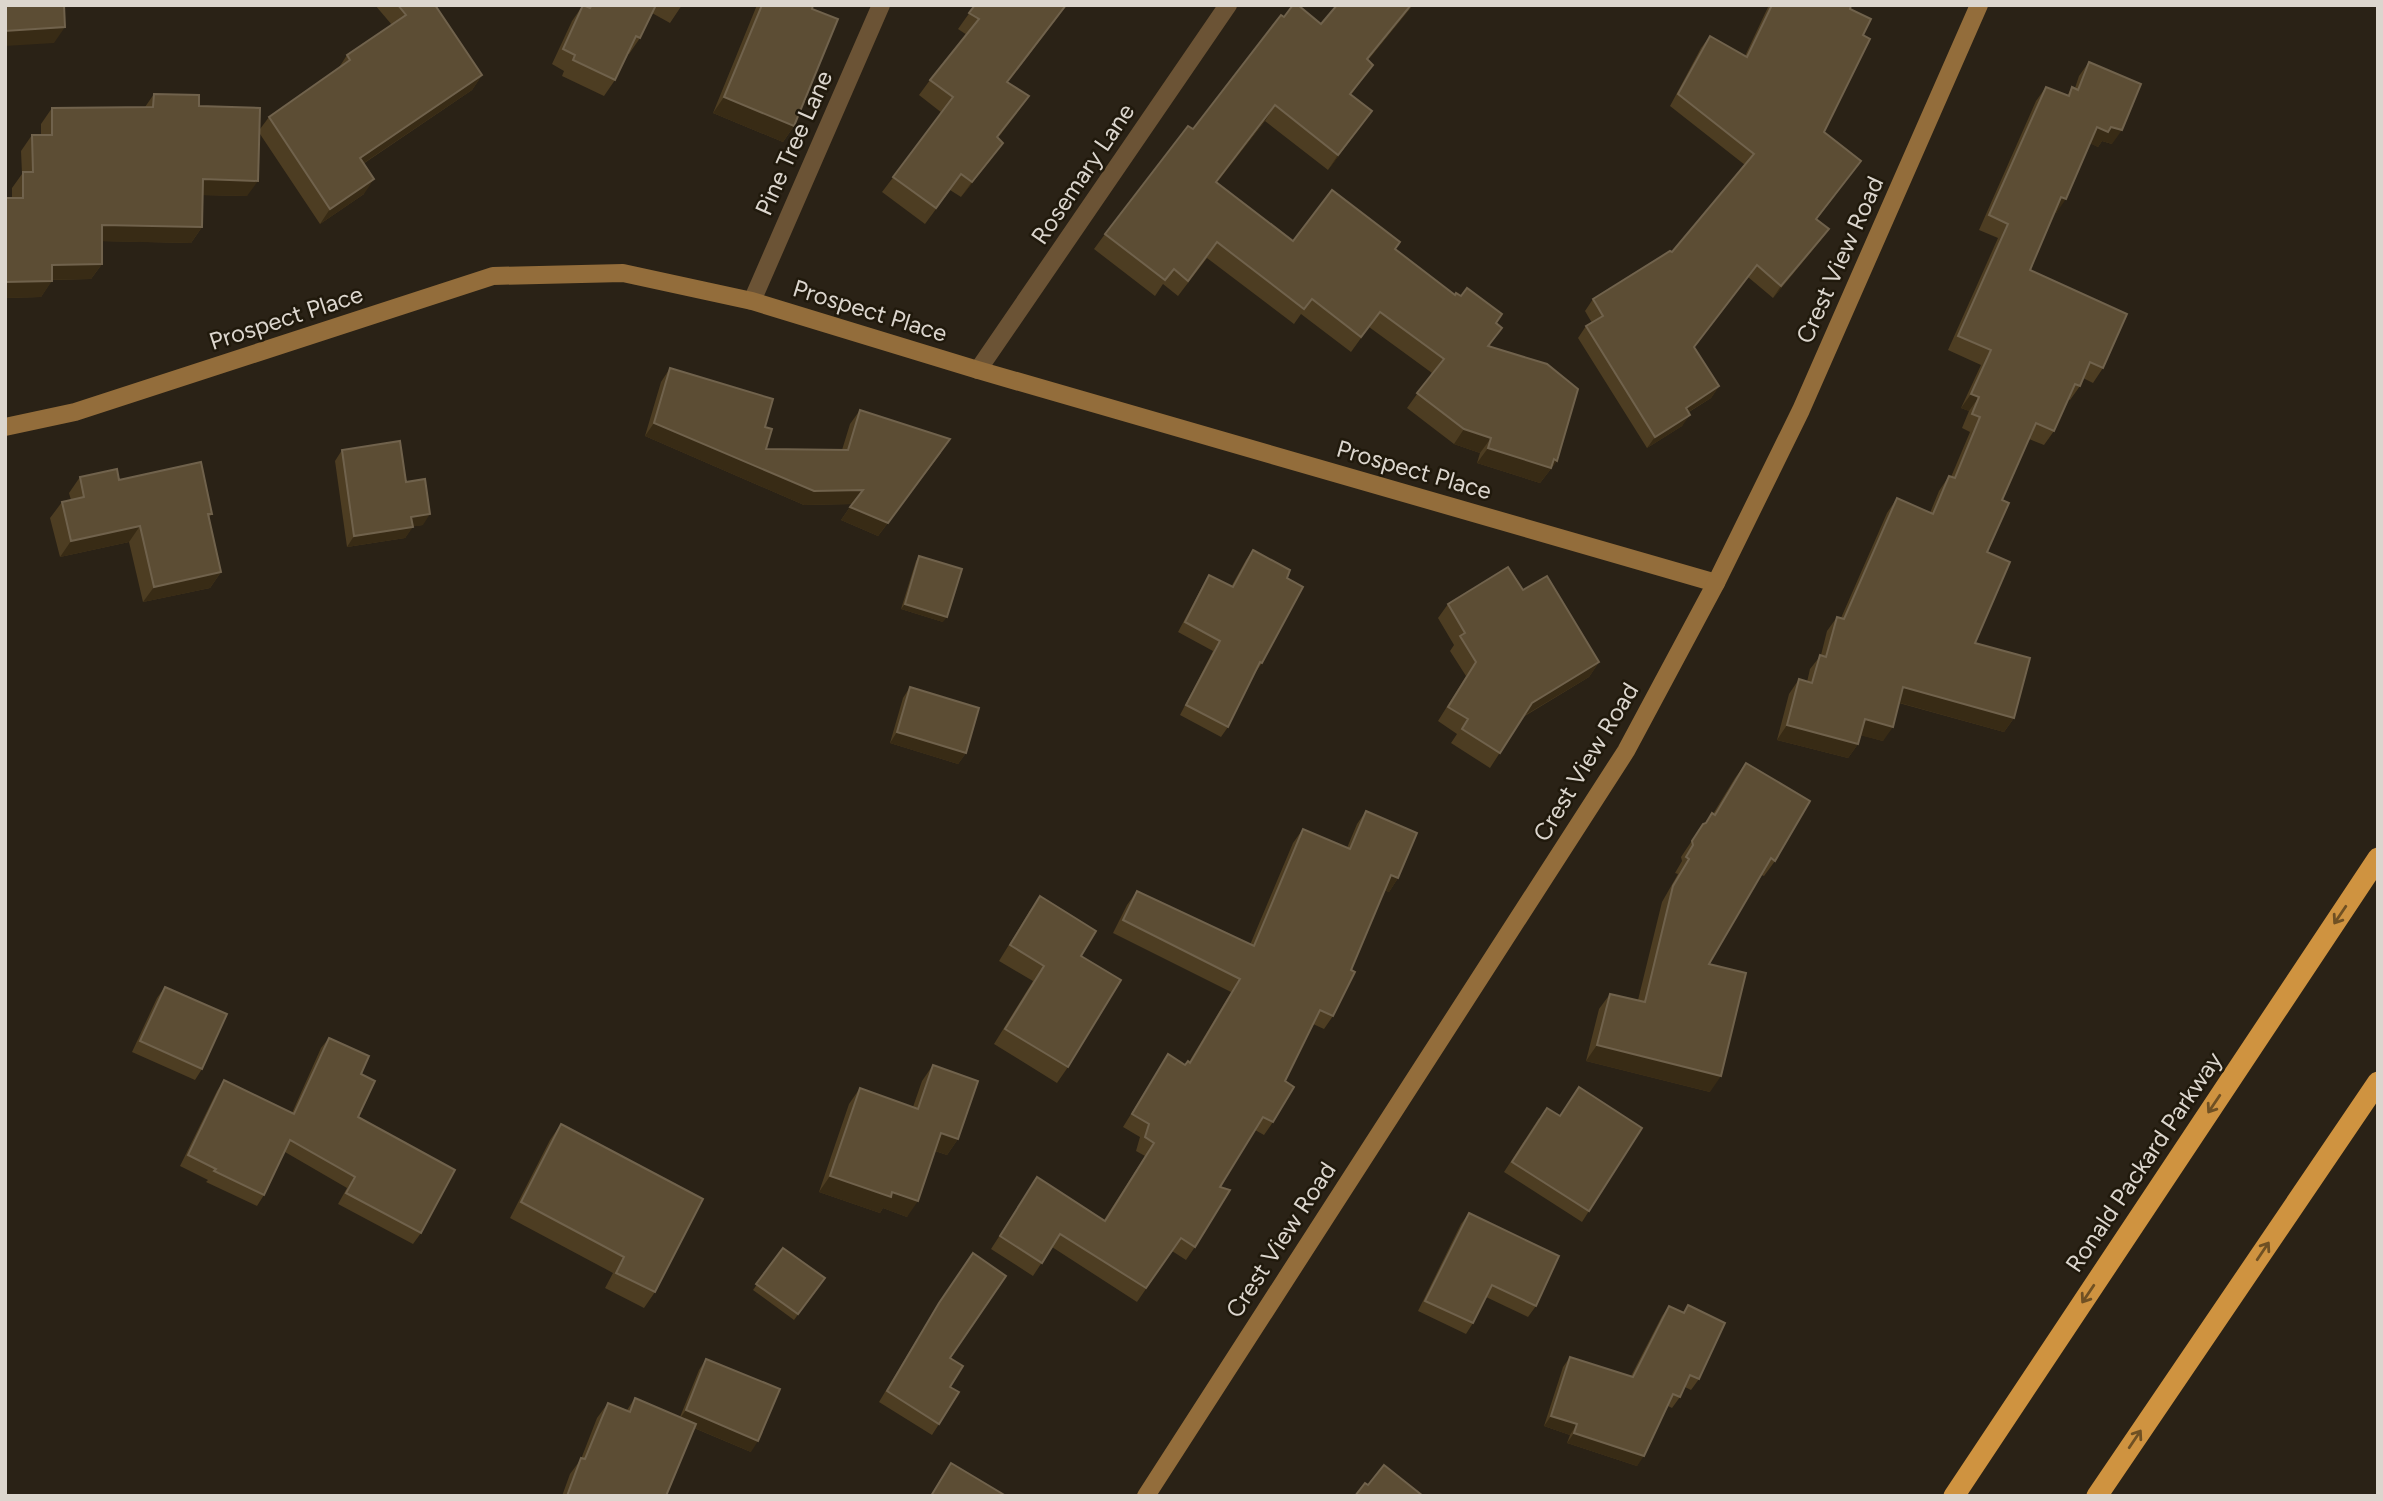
<svg xmlns="http://www.w3.org/2000/svg" width="2383" height="1501" font-family="Figtree,sans-serif">
	<style>
		.lines { fill: none; stroke-linecap: round; stroke-linejoin: round }
		.street { stroke: #6b5335; stroke-width: 18 }
		.secondary { stroke: #936d3b; stroke-width: 18 }
		.highway { stroke: #cf9340; stroke-width: 21 }
		.wall { fill: #4d3d22 }
		.shaded-wall { fill: #382b15 }
		.building { fill: #5c4d34; stroke: #70624c; stroke-width: 2 }
		.oneway { stroke: #6f5023 }
		.labels { text-anchor: middle; stroke-width: 5; stroke-linejoin: round; paint-order: stroke }
		.street-label { font-size: 24px; fill: #dcd6ce; stroke: #20190c }
	</style>
	<rect width="100%" height="100%" fill="#2a2216"/>
	<g class="lines">
		<g class="street">
			<path d="M 752,301 L 881,5"/>
			<path d="M 978,370 L 1228,5"/>
		</g>
		<g class="secondary">
			<path d="M 5,427 L 75,412 L 493,276 L 623,273 L 752,301 L 978,370 L 1716,583"/>
			<path d="M 1146,1496 L 1626,751 L 1716,583 L 1801,410 L 1979,5"/>
		</g>
		<g class="highway">
			<path d="M 1954,1496 L 2378,858"/>
			<path d="M 2097,1496 L 2378,1082"/>
		</g>
	</g>
	<g class="wall">
		<path d="M 375,5 L 435,5 L 482,75 L 472,90 L 363,164 L 364,194 L 320,224 L 260,134 L 247,196 L 203,195 L 202,227 L 191,243 L 102,241 L 102,264 L 91,279 L 52,280 L 41,297 L 5,298 L 5,198 L 12,198 L 12,188 L 22,174 L 21,151 L 32,135 L 41,135 L 41,124 L 52,108 L 145,107 L 154,94 L 199,106 L 260,129 L 269,117 L 338,69 L 347,55 L 392,25 Z"/>
		<path d="M 583,5 L 587,7 L 588,5 L 682,5 L 670,23 L 652,13 L 640,38 L 629,54 L 628,54 L 615,80 L 604,96 L 562,76 L 564,71 L 552,64 L 572,21 Z"/>
		<path d="M 757,5 L 813,5 L 812,9 L 794,126 L 783,142 L 713,113 Z"/>
		<path d="M 975,5 L 1008,83 L 1029,96 L 998,138 L 992,158 L 961,197 L 950,190 L 925,224 L 882,192 L 942,113 L 919,95 L 930,80 L 967,35 L 958,29 Z"/>
		<path d="M 1337,5 L 1413,5 L 1368,60 L 1373,65 L 1351,95 L 1372,111 L 1328,170 L 1265,121 L 1216,183 L 1293,241 L 1396,249 L 1455,295 L 1496,323 L 1490,346 L 1557,461 L 1540,483 L 1477,463 L 1480,453 L 1454,444 L 1407,408 L 1432,373 L 1369,327 L 1351,352 L 1301,314 L 1294,324 L 1207,258 L 1178,296 L 1163,284 L 1155,296 L 1094,249 L 1105,234 L 1193,129 L 1284,17 L 1321,24 Z"/>
		<path d="M 1769,5 L 1851,5 L 1850,9 L 1863,35 L 1824,132 L 1861,161 L 1817,219 L 1829,229 L 1820,241 L 1773,298 L 1748,277 L 1694,347 L 1719,386 L 1711,398 L 1689,412 L 1682,426 L 1647,448 L 1578,338 L 1586,326 L 1592,323 L 1585,311 L 1593,299 L 1672,252 L 1745,165 L 1670,106 L 1701,48 L 1710,36 L 1745,56 Z"/>
		<path d="M 2089,62 L 2112,144 L 2102,141 L 2098,147 L 2090,143 L 2056,213 L 2055,212 L 2030,270 L 2103,368 L 2093,383 L 2083,378 L 2080,386 L 2070,400 L 2068,399 L 2054,431 L 2044,445 L 2029,439 L 2002,500 L 1987,552 L 1975,643 L 2014,718 L 2004,732 L 1899,703 L 1883,741 L 1861,735 L 1858,744 L 1848,758 L 1777,740 L 1789,694 L 1799,679 L 1807,682 L 1810,669 L 1821,655 L 1827,631 L 1837,617 L 1841,618 L 1887,513 L 1897,498 L 1930,513 L 1939,491 L 1949,476 L 1951,477 L 1970,432 L 1962,428 L 1969,411 L 1961,408 L 1981,365 L 1948,350 L 1998,238 L 1979,230 L 2036,101 L 2046,87 L 2067,96 L 2072,87 L 2075,88 L 2079,76 Z"/>
		<path d="M 670,368 L 765,427 L 766,449 L 842,450 L 850,424 L 860,410 L 941,453 L 878,536 L 841,520 L 852,504 L 804,505 L 645,436 L 661,382 Z"/>
		<path d="M 342,450 L 406,482 L 423,525 L 413,526 L 405,538 L 347,547 L 335,461 Z"/>
		<path d="M 80,477 L 119,480 L 212,514 L 209,517 L 221,572 L 210,588 L 143,602 L 129,542 L 60,557 L 50,518 L 62,502 L 71,500 L 69,493 Z"/>
		<path d="M 1253,550 L 1287,578 L 1262,663 L 1255,673 L 1228,727 L 1221,737 L 1180,715 L 1213,651 L 1178,632 L 1203,585 L 1209,575 L 1231,587 L 1246,560 Z"/>
		<path d="M 919,556 L 943,622 L 901,609 L 916,561 Z"/>
		<path d="M 1523,590 L 1599,662 L 1589,677 L 1523,717 L 1490,768 L 1451,743 L 1457,734 L 1438,721 L 1466,676 L 1450,651 L 1454,645 L 1438,618 L 1448,604 Z"/>
		<path d="M 910,687 L 966,753 L 958,764 L 890,743 L 903,698 Z"/>
		<path d="M 1746,763 L 1775,861 L 1764,876 L 1761,875 L 1709,964 L 1710,1092 L 1586,1061 L 1599,1009 L 1610,994 L 1638,1000 L 1662,902 L 1678,874 L 1675,873 L 1682,861 L 1681,857 L 1703,824 L 1705,823 L 1712,813 L 1713,814 L 1735,778 Z"/>
		<path d="M 1366,811 L 1398,878 L 1389,892 L 1384,890 L 1351,970 L 1333,1016 L 1324,1029 L 1313,1024 L 1285,1081 L 1273,1122 L 1264,1135 L 1255,1130 L 1220,1187 L 1195,1247 L 1186,1260 L 1172,1251 L 1137,1302 L 1052,1247 L 1033,1276 L 991,1249 L 1037,1177 L 1104,1220 L 1145,1156 L 1136,1151 L 1140,1137 L 1123,1127 L 1168,1054 L 1185,1064 L 1189,1062 L 1231,992 L 1113,933 L 1127,905 L 1137,891 L 1250,945 L 1293,843 L 1303,829 L 1347,848 L 1357,824 Z"/>
		<path d="M 1040,896 L 1081,956 L 1068,1067 L 1057,1083 L 994,1044 L 1033,981 L 999,961 L 1029,912 Z"/>
		<path d="M 165,987 L 202,1069 L 195,1080 L 132,1052 L 157,998 Z"/>
		<path d="M 329,1038 L 361,1074 L 358,1117 L 421,1233 L 413,1244 L 338,1204 L 347,1188 L 285,1152 L 264,1195 L 257,1206 L 206,1182 L 208,1180 L 180,1166 L 217,1091 L 224,1080 L 292,1113 L 321,1048 Z"/>
		<path d="M 933,1065 L 958,1139 L 947,1155 L 935,1151 L 907,1217 L 883,1208 L 880,1213 L 819,1192 L 849,1104 L 860,1088 L 913,1107 L 922,1081 Z"/>
		<path d="M 1539,1118 L 1589,1211 L 1582,1222 L 1504,1172 Z"/>
		<path d="M 561,1124 L 655,1292 L 644,1308 L 605,1288 L 613,1273 L 510,1218 L 550,1140 Z"/>
		<path d="M 1469,1213 L 1536,1306 L 1528,1317 L 1486,1297 L 1473,1323 L 1466,1334 L 1418,1311 L 1461,1224 Z"/>
		<path d="M 783,1248 L 825,1278 L 794,1320 L 753,1290 Z"/>
		<path d="M 973,1253 L 950,1358 L 950,1387 L 939,1424 L 932,1435 L 879,1402 L 932,1314 Z"/>
		<path d="M 1688,1305 L 1699,1379 L 1691,1390 L 1685,1387 L 1680,1397 L 1672,1408 L 1668,1406 L 1637,1466 L 1567,1443 L 1570,1435 L 1544,1426 L 1563,1367 L 1570,1357 L 1631,1376 L 1662,1316 L 1669,1306 L 1683,1312 Z"/>
		<path d="M 706,1359 L 751,1452 L 694,1428 L 666,1496 L 562,1496 L 570,1474 L 581,1459 L 597,1418 L 608,1403 L 627,1410 L 635,1398 L 680,1417 L 699,1370 Z"/>
		<path d="M 951,1463 L 1006,1496 L 930,1496 Z"/>
	</g>
	<g class="shaded-wall">
		<path d="M 1066,5 L 1067,5 L 996,98 L 1007,82 Z"/>
		<path d="M 1411,5 L 1413,5 L 1356,75 L 1367,59 Z"/>
		<path d="M 65,27 L 54,43 L 5,46 L 5,31 Z"/>
		<path d="M 482,75 L 472,90 L 349,173 L 360,158 Z"/>
		<path d="M 1029,96 L 1018,112 L 986,153 L 997,137 Z"/>
		<path d="M 724,97 L 794,126 L 783,142 L 713,113 Z"/>
		<path d="M 1275,105 L 1265,121 L 1205,198 L 1216,182 Z"/>
		<path d="M 1372,111 L 1361,126 L 1328,170 L 1338,155 Z"/>
		<path d="M 2097,127 L 2111,127 L 2122,130 L 2112,144 L 2102,141 L 2098,147 L 2087,142 Z"/>
		<path d="M 1003,143 L 992,158 L 961,197 L 972,182 Z"/>
		<path d="M 203,179 L 258,181 L 247,196 L 192,195 Z"/>
		<path d="M 374,179 L 364,194 L 320,224 L 330,209 Z"/>
		<path d="M 2061,197 L 2066,199 L 2056,213 L 2051,211 Z"/>
		<path d="M 102,225 L 202,227 L 191,243 L 91,241 Z"/>
		<path d="M 1829,229 L 1820,241 L 1773,298 L 1781,286 Z"/>
		<path d="M 102,264 L 91,279 L 41,280 L 52,265 Z"/>
		<path d="M 52,281 L 41,297 L 5,298 L 5,282 Z"/>
		<path d="M 1719,386 L 1711,398 L 1677,419 L 1686,408 Z"/>
		<path d="M 1971,394 L 1979,397 L 1969,411 L 1961,408 Z"/>
		<path d="M 1690,415 L 1682,426 L 1647,448 L 1655,437 Z"/>
		<path d="M 654,423 L 863,490 L 854,504 L 804,505 L 645,436 Z"/>
		<path d="M 1464,429 L 1491,438 L 1480,453 L 1454,444 Z"/>
		<path d="M 950,439 L 878,536 L 841,520 L 850,507 Z"/>
		<path d="M 1488,448 L 1554,459 L 1557,461 L 1540,483 L 1477,463 Z"/>
		<path d="M 430,514 L 423,525 L 404,528 L 411,517 Z"/>
		<path d="M 140,526 L 129,542 L 60,557 L 71,541 Z"/>
		<path d="M 413,527 L 405,538 L 347,547 L 354,536 Z"/>
		<path d="M 221,572 L 210,588 L 143,602 L 154,587 Z"/>
		<path d="M 905,604 L 947,617 L 943,622 L 901,609 Z"/>
		<path d="M 1599,662 L 1589,677 L 1522,717 L 1532,703 Z"/>
		<path d="M 1903,687 L 2014,718 L 2004,732 L 1893,701 Z"/>
		<path d="M 1865,719 L 1893,727 L 1883,741 L 1855,734 Z"/>
		<path d="M 1787,725 L 1858,744 L 1848,758 L 1777,740 Z"/>
		<path d="M 897,732 L 966,753 L 958,764 L 890,743 Z"/>
		<path d="M 1391,875 L 1398,878 L 1389,892 L 1381,889 Z"/>
		<path d="M 1597,1045 L 1721,1076 L 1710,1092 L 1586,1061 Z"/>
		<path d="M 941,1133 L 958,1139 L 947,1155 L 930,1149 Z"/>
		<path d="M 830,1176 L 892,1192 L 918,1201 L 907,1217 L 883,1208 L 880,1213 L 819,1192 Z"/>
		<path d="M 686,1410 L 758,1441 L 751,1452 L 678,1421 Z"/>
		<path d="M 1551,1416 L 1577,1424 L 1570,1435 L 1544,1426 Z"/>
		<path d="M 1574,1433 L 1644,1456 L 1637,1466 L 1567,1443 Z"/>
	</g>
	<g class="building">
		<path d="M 5,5 L 64,5 L 65,27 L 5,31 Z"/>
		<path d="M 398,5 L 435,5 L 482,75 L 360,158 L 374,179 L 330,209 L 269,117 L 350,60 L 347,55 L 406,15 Z"/>
		<path d="M 583,5 L 590,8 L 592,5 L 656,5 L 640,38 L 636,36 L 615,80 L 573,60 L 575,55 L 563,49 Z"/>
		<path d="M 762,5 L 813,5 L 812,9 L 838,19 L 794,126 L 724,97 Z"/>
		<path d="M 975,5 L 1066,5 L 1007,82 L 1029,96 L 997,137 L 1003,143 L 972,182 L 961,174 L 936,208 L 893,177 L 953,97 L 930,80 L 979,19 L 969,13 Z"/>
		<path d="M 1293,5 L 1298,5 L 1321,24 L 1337,5 L 1411,5 L 1367,59 L 1373,65 L 1350,94 L 1372,111 L 1338,155 L 1275,105 L 1216,182 L 1293,241 L 1332,190 L 1400,242 L 1395,249 L 1455,295 L 1456,293 L 1461,296 L 1467,288 L 1502,314 L 1496,323 L 1502,328 L 1488,346 L 1547,364 L 1578,389 L 1557,461 L 1554,459 L 1551,468 L 1488,448 L 1491,438 L 1464,429 L 1417,393 L 1444,359 L 1380,312 L 1361,337 L 1312,299 L 1304,309 L 1217,242 L 1188,281 L 1174,269 L 1165,280 L 1105,234 L 1188,126 L 1193,129 L 1281,15 L 1284,17 Z"/>
		<path d="M 1772,5 L 1851,5 L 1850,9 L 1871,19 L 1863,35 L 1870,39 L 1824,132 L 1861,161 L 1816,219 L 1829,229 L 1781,286 L 1757,265 L 1694,347 L 1719,386 L 1686,408 L 1690,415 L 1655,437 L 1586,326 L 1603,316 L 1593,299 L 1670,251 L 1672,252 L 1754,154 L 1678,94 L 1710,36 L 1747,57 Z"/>
		<path d="M 2089,62 L 2141,84 L 2122,130 L 2111,127 L 2108,132 L 2097,127 L 2066,199 L 2061,197 L 2030,270 L 2127,314 L 2103,368 L 2090,362 L 2080,386 L 2075,384 L 2054,431 L 2036,423 L 2002,500 L 2009,503 L 1987,552 L 2010,562 L 1975,643 L 2030,658 L 2014,718 L 1903,687 L 1893,727 L 1865,719 L 1858,744 L 1787,725 L 1799,679 L 1812,683 L 1820,655 L 1826,657 L 1837,617 L 1844,619 L 1897,498 L 1933,514 L 1949,476 L 1955,478 L 1980,417 L 1972,414 L 1979,397 L 1971,394 L 1991,350 L 1958,336 L 2008,224 L 1989,215 L 2046,87 L 2069,96 L 2072,87 L 2078,90 Z"/>
		<path d="M 154,94 L 199,95 L 199,106 L 260,108 L 258,181 L 203,179 L 202,227 L 102,225 L 102,264 L 52,265 L 52,281 L 5,282 L 5,198 L 23,198 L 23,172 L 33,172 L 32,135 L 52,135 L 52,108 L 153,107 Z"/>
		<path d="M 670,368 L 773,399 L 765,427 L 772,429 L 766,449 L 848,450 L 860,410 L 950,439 L 888,523 L 850,507 L 863,490 L 814,491 L 654,423 Z"/>
		<path d="M 400,441 L 406,482 L 425,479 L 430,514 L 411,517 L 413,527 L 354,536 L 342,450 Z"/>
		<path d="M 201,462 L 212,514 L 208,514 L 221,572 L 154,587 L 140,526 L 71,541 L 62,502 L 84,497 L 80,477 L 117,469 L 119,480 Z"/>
		<path d="M 1253,550 L 1290,570 L 1287,578 L 1303,587 L 1262,663 L 1260,662 L 1228,727 L 1186,705 L 1220,641 L 1185,622 L 1209,575 L 1233,587 Z"/>
		<path d="M 919,556 L 962,569 L 947,617 L 905,604 Z"/>
		<path d="M 1508,567 L 1523,590 L 1547,576 L 1599,662 L 1532,703 L 1500,753 L 1462,729 L 1468,719 L 1448,707 L 1476,662 L 1460,636 L 1465,633 L 1448,604 Z"/>
		<path d="M 910,687 L 979,708 L 966,753 L 897,732 Z"/>
		<path d="M 1746,763 L 1810,801 L 1775,861 L 1771,858 L 1709,964 L 1746,973 L 1721,1076 L 1597,1045 L 1610,994 L 1645,1002 L 1673,886 L 1689,859 L 1686,857 L 1693,845 L 1692,841 L 1703,824 L 1706,823 L 1712,813 L 1715,815 Z"/>
		<path d="M 1366,811 L 1417,833 L 1398,878 L 1391,875 L 1351,970 L 1355,972 L 1333,1016 L 1320,1010 L 1285,1081 L 1294,1087 L 1273,1122 L 1263,1117 L 1220,1187 L 1230,1190 L 1195,1247 L 1181,1238 L 1146,1288 L 1060,1234 L 1042,1263 L 1000,1236 L 1037,1177 L 1105,1221 L 1154,1143 L 1145,1137 L 1149,1124 L 1132,1114 L 1168,1054 L 1185,1065 L 1188,1061 L 1190,1063 L 1240,979 L 1123,920 L 1137,891 L 1254,946 L 1303,829 L 1350,849 Z"/>
		<path d="M 1040,896 L 1096,931 L 1081,956 L 1121,980 L 1068,1067 L 1005,1029 L 1044,966 L 1010,945 Z"/>
		<path d="M 165,987 L 227,1014 L 202,1069 L 140,1041 Z"/>
		<path d="M 329,1038 L 369,1056 L 361,1074 L 375,1081 L 358,1117 L 455,1170 L 421,1233 L 346,1193 L 355,1177 L 290,1140 L 264,1195 L 214,1171 L 216,1169 L 188,1155 L 224,1080 L 294,1114 Z"/>
		<path d="M 933,1065 L 978,1081 L 958,1139 L 941,1133 L 918,1201 L 892,1192 L 891,1197 L 830,1176 L 860,1088 L 918,1109 Z"/>
		<path d="M 1579,1087 L 1642,1128 L 1589,1211 L 1512,1162 L 1547,1108 L 1560,1116 Z"/>
		<path d="M 561,1124 L 703,1199 L 655,1292 L 616,1273 L 624,1257 L 521,1202 Z"/>
		<path d="M 1469,1213 L 1559,1256 L 1536,1306 L 1492,1285 L 1473,1323 L 1425,1301 Z"/>
		<path d="M 783,1248 L 825,1278 L 798,1314 L 756,1284 Z"/>
		<path d="M 973,1253 L 1006,1276 L 950,1358 L 963,1366 L 950,1387 L 959,1392 L 939,1424 L 887,1391 L 939,1303 Z"/>
		<path d="M 1688,1305 L 1725,1323 L 1699,1379 L 1690,1375 L 1680,1397 L 1673,1394 L 1644,1456 L 1574,1433 L 1577,1424 L 1551,1416 L 1570,1357 L 1633,1377 L 1669,1306 L 1684,1313 Z"/>
		<path d="M 706,1359 L 780,1389 L 758,1441 L 686,1410 Z"/>
		<path d="M 635,1398 L 696,1424 L 666,1496 L 567,1496 L 581,1458 L 585,1459 L 608,1403 L 630,1412 Z"/>
		<path d="M 951,1463 L 1006,1496 L 931,1496 Z"/>
		<path d="M 1384,1465 L 1423,1496 L 1355,1496 L 1365,1483 L 1368,1485 Z"/>
	</g>
	<defs><path id="oneway-shaft" d="M-6 0H5M1.5-3L5.5 0L1.5 3" fill="none" stroke-width="1.6" stroke-linecap="round" stroke-linejoin="round" transform="scale(1.75)"/></defs>
	<g class="oneway">
		<use href="#oneway-shaft" transform="translate(2340 915) rotate(124)"/>
		<use href="#oneway-shaft" transform="translate(2214 1104) rotate(124)"/>
		<use href="#oneway-shaft" transform="translate(2263 1251) rotate(-56)"/>
		<use href="#oneway-shaft" transform="translate(2088 1294) rotate(124)"/>
		<use href="#oneway-shaft" transform="translate(2135 1439) rotate(-56)"/>
	</g>
	<g class="labels">
		<g class="street-label">
			<text transform="translate(794 143) rotate(-66)" y="8">Pine Tree Lane</text>
			<text transform="translate(1083 174) rotate(-56)" y="8">Rosemary Lane</text>
			<text transform="translate(1840 260) rotate(-66)" y="8">Crest View Road</text>
			<text transform="translate(870 311) rotate(17)" y="8">Prospect Place</text>
			<text transform="translate(286 318) rotate(-18)" y="8">Prospect Place</text>
			<text transform="translate(1414 470) rotate(16)" y="8">Prospect Place</text>
			<text transform="translate(1586 762) rotate(-59)" y="8">Crest View Road</text>
			<text transform="translate(2144 1162) rotate(-56)" y="8">Ronald Packard Parkway</text>
			<text transform="translate(1281 1240) rotate(-57)" y="8">Crest View Road</text>
		</g>
	</g>
	<rect width="2383" height="1501" fill="none" stroke="#dcd6ce" stroke-width="14"/>
</svg>
